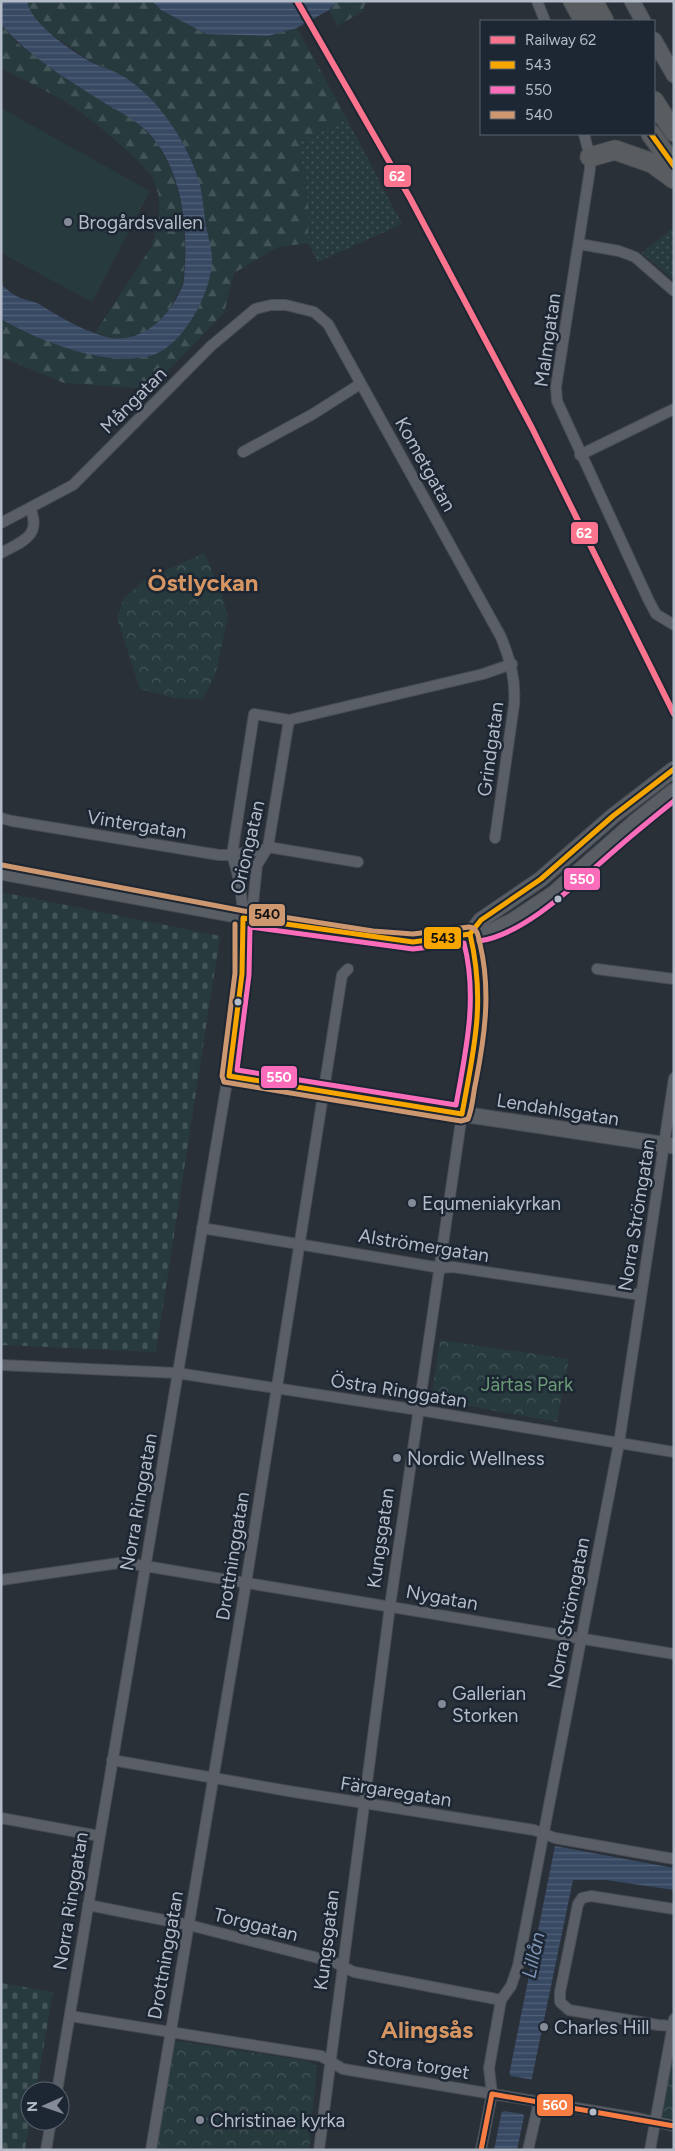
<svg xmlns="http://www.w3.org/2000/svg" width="675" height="2151" font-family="Figtree,sans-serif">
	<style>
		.grass { fill: url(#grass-dots) }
		.forest { fill: url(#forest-firs) }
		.cemetery { fill: url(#cemetery-stones) }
		.park { fill: url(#park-crowns) }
		.pitch { fill: #273a3e }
		.water { fill: url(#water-rules) }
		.pier { fill: #2a3038 }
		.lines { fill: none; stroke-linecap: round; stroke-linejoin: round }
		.street-casing { stroke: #484c53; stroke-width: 12 }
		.secondary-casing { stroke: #484c53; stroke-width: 17 }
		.highway-casing { stroke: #474c53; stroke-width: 21 }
		.street { stroke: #5a5e66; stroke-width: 10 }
		.secondary { stroke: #595d64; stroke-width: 15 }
		.highway { stroke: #5a5d60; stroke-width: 19 }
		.bus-1-casing { stroke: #1d2633; stroke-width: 9 }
		.bus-2-casing { stroke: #1d2633; stroke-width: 9 }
		.bus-3-casing { stroke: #1d2633; stroke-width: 9 }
		.bus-4-casing { stroke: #1d2633; stroke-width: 9 }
		.bus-1 { stroke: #f7a600; stroke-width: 5 }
		.bus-2 { stroke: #fb6dba; stroke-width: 5 }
		.bus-3 { stroke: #cd976f; stroke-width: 5 }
		.bus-4 { stroke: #f77d43; stroke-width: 5 }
		.rail-1-casing { stroke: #1d2633; stroke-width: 10 }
		.rail-1 { stroke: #fc738d; stroke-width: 6 }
		.poi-dot { fill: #848b96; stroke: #1d2633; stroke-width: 2 }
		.bus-dot { fill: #b4bcc9; stroke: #1d2633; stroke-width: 2 }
		.labels { text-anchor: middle; stroke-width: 5; stroke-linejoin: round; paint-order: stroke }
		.poi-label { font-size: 19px; fill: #b4bcc9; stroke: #1d2633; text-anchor: start }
		.street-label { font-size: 19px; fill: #b4bcc9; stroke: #1d2633 }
		.park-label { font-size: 19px; fill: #6b9a76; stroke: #1d2633 }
		.water-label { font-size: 20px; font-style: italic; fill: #7c92b1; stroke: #1d2633 }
		.district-label { font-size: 24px; font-weight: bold; fill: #d59563; stroke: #1d2633 }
		.line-badge { stroke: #1d2633; stroke-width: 2 }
		.badge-label { font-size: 14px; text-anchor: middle; font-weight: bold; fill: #fff }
		.pale-badge-label { font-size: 14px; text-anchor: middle; font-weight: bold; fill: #111 }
	</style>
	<defs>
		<pattern id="grass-dots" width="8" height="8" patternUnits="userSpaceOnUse" patternTransform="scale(1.25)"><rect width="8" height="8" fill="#273a3e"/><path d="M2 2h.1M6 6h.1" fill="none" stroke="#445559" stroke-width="1.8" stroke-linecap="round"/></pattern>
		<pattern id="forest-firs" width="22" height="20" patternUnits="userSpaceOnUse" patternTransform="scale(1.25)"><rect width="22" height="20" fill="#273a3e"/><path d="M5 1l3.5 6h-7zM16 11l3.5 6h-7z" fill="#445559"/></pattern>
		<pattern id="cemetery-stones" width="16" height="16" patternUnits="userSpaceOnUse" patternTransform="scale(1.25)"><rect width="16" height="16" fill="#273a3e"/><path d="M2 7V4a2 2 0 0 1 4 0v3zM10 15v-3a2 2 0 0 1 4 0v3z" fill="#445559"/></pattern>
		<pattern id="park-crowns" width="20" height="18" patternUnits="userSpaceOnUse" patternTransform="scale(1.25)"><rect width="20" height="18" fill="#273a3e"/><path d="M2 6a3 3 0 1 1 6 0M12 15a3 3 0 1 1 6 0" fill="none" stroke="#445559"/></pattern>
		<pattern id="water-rules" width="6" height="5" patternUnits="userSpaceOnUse" patternTransform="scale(1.25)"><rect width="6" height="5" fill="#384963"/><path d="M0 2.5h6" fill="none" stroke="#526178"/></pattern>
	</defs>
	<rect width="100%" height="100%" fill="#2a3038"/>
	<g class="grass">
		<path d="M 347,119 L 402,224 L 318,262 L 308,243 L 308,203 L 301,157 L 301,141 Z"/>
		<path d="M 674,227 L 674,280 L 642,253 Z"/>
	</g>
	<g class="forest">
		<path d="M 27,1 L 152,1 L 161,10 L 206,34 L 268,36 L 297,28 L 347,119 L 301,141 L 301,157 L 308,203 L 308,243 L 278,247 L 234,273 L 224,313 L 162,377 L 136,388 L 64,383 L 1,357 L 1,319 L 38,337 L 102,356 L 154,354 L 212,257 L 200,186 L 189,153 L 172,127 L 149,97 L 120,74 L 92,62 L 46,30 L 28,9 Z"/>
		<path d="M 337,1 L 366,1 L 362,12 L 337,26 L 329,10 Z"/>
		<path d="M 1,24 L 17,43 L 38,58 L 137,122 L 157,143 L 173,174 L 182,206 L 185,249 L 183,283 L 167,314 L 146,331 L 122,339 L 95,333 L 152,246 L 159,219 L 159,196 L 152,176 L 134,157 L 93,121 L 63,100 L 1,68 Z"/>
	</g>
	<g class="cemetery">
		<path d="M 1,892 L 220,936 L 156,1352 L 1,1345 Z"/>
		<path d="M 1,1983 L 53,1992 L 36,2091 L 30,2091 L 30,2121 L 25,2149 L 1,2150 Z"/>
	</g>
	<g class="park">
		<path d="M 204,553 L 219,585 L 228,616 L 215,676 L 202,699 L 174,698 L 140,689 L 117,618 L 124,598 L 145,580 Z"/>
		<path d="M 440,1340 L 569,1359 L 557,1422 L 431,1399 Z"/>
		<path d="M 674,2036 L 674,2123 L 659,2120 Z"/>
		<path d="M 171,2040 L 307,2061 L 317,2066 L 309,2150 L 154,2150 Z"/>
	</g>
	<path class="pitch" d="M 1,108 L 150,191 L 92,302 L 1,253 Z"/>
	<g class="water">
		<path d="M 1,1 L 27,1 C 30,23 72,51 91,62 C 100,67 111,69 119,74 C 129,79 141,89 149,97 C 172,121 191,152 200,185 C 203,198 204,212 206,226 C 208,236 211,246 212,256 C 214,288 185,344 153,355 C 110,369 38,341 1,319 L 1,284 C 5,287 9,292 13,294 C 21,300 32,300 41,305 C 59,317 102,342 124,338 C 153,334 172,311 183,285 C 185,279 184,269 185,262 C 187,222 181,177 157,143 C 143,123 123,114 103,102 C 67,79 29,57 1,24 Z"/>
		<path d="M 152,1 L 337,1 L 329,10 L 297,28 L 268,36 L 206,34 L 161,10 Z"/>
		<path d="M 555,1846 L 674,1868 L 674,1890 L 606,1880 L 573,1880 L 517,2150 L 494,2150 Z"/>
	</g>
	<path class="pier" d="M 507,2072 L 511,2076 L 534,2080 L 526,2119 L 523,2114 L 504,2111 L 499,2114 Z"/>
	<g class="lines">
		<g class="street-casing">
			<g id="street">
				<path d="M 537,1 L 545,21"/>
				<path d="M 584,134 L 590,157 L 590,169 L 556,387 L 557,401 L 649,601 L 656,614 L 674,625"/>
				<path d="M 579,244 L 619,251 L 635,257 L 674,291"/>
				<path d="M 243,452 L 313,414 L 357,386"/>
				<path d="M 580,455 L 674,409"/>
				<path d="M 1,523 L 73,485 L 211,346 L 255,309 L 271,305 L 286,305 L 314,312 L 328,324 L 501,637 C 510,660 516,679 514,705 L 495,838"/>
				<path d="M 1,553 C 23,541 42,536 30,508"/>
				<path d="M 1,818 L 12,821 L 219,855 L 232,855 L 267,849"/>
				<path d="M 268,847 L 358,862"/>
				<path d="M 243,918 L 253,904 L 257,865 L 268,847 L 289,720"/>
				<path d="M 597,969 L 674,979"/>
				<path d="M 229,1076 L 462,1114 L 390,1606 L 319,2150"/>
				<path d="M 202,1228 L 441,1268 L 453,1267 L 641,1295"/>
				<path d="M 1,1365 L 177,1373 L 425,1411 L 674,1452"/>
				<path d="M 1,1580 L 119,1563 L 133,1564 L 674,1654"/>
				<path d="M 112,1760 L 288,1791 L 534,1830 L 555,1838 L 674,1859"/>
				<path d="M 1,1818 L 99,1836"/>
				<path d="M 88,1905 L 189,1925 L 334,1962 L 354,1972 L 501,2000"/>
				<path d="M 674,1909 L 591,1896 L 582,1898 L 578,1904 L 560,1992 L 560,2002 L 569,2010 L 658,2025 L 674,2026"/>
				<path d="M 70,2016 L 321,2056 L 343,2069 L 637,2118 L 674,2126"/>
				<path d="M 57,2091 L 236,1028 C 242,971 251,910 232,855 L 254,714 L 289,720 L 483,674 L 512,664"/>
				<path d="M 46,2150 L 51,2121"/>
				<path d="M 151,2150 L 246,1583 L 342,975 L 348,969"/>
				<path d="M 481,2150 L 492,2094 L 489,2068 L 501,2000 L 511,1986 L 518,1966 L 619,1443 L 674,1078"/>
				<path d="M 528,2150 L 539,2102"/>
				<path d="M 650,2150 L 674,2019"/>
			</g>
		</g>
		<g class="secondary-casing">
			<g id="secondary">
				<path d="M 632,1 L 643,21"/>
				<path d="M 654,40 L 674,75"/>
				<path d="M 1,872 L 318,930 L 413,942 L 430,941 L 490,932 L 512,921 L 554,893 L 636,821 L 674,791"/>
				<path d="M 470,934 C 490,1000 473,1049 462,1114 L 674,1146"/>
				<path d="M 470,934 L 481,920 L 541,879 L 613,816 L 674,769"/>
			</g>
		</g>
		<g class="highway-casing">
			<g id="highway">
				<path d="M 573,1 L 584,21"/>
				<path d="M 593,1 L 604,21"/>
				<path d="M 654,101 L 674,132"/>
				<path d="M 651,134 L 674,166"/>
				<path d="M 590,157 L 615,150 L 652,163 L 674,179"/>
			</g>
		</g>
		<use href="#street" class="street"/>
		<use href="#secondary" class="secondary"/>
		<use href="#highway" class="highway"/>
		<g class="bus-1-casing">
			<g id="bus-1">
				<path d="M 651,134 L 674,166"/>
				<path d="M 243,918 L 413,942 L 470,934 C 486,1002 474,1048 462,1114 L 229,1076 L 242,974 Z"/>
				<path d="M 470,934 L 481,920 L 541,879 L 613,816 L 674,769"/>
			</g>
		</g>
		<g class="bus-2-casing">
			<g id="bus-2">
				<path d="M 250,927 L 413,949 L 464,943 C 478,998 466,1050 456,1105 L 237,1070 L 249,975 Z"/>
				<path d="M 479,941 C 525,935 580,880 615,850 C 634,833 654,817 674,801"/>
			</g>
		</g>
		<g class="bus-3-casing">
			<path id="bus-3" d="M 2,865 L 244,911 L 373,931 L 413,934 L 469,927 C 478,928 478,936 480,944 C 491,990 485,1035 476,1081 C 473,1093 473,1107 468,1119 L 461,1121 L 224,1082 L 222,1076 L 235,973 L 235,924"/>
		</g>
		<g class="bus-4-casing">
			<path id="bus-4" d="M 481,2150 L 492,2094 L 674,2126"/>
		</g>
		<use href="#bus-1" class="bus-1"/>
		<use href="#bus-2" class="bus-2"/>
		<use href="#bus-3" class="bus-3"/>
		<use href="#bus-4" class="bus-4"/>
		<g class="rail-1-casing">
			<path id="rail-1" d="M 297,1 L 410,198 L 532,428 L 674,714"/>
		</g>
		<use href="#rail-1" class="rail-1"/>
	</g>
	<g class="poi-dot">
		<circle cx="68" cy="222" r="5"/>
		<circle cx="412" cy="1203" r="5"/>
		<circle cx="397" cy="1458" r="5"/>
		<circle cx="442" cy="1704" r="5"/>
		<circle cx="544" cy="2027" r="5"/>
		<circle cx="200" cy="2120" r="5"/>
	</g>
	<g class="bus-dot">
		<circle cx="558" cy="899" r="4.5"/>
		<circle cx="238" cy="1002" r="4.5"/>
		<circle cx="593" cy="2112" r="4.5"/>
	</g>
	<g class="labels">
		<g class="poi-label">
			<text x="78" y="229">Brogårdsvallen</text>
			<text x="422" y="1210">Equmeniakyrkan</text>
			<text x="407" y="1465">Nordic Wellness</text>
			<text x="452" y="1700">Gallerian<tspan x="452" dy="22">Storken</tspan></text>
			<text x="554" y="2034">Charles Hill</text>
			<text x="210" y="2127">Christinae kyrka</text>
		</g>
		<g class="street-label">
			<text transform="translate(547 340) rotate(-82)" y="7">Malmgatan</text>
			<text transform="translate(133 400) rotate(-45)" y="7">Mångatan</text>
			<text transform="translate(426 464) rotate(61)" y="7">Kometgatan</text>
			<text transform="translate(490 749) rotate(-82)" y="7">Grindgatan</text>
			<text transform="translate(137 824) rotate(9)" y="7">Vintergatan</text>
			<text transform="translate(247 847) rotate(-77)" y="7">Oriongatan</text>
			<text transform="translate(558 1109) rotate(9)" y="7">Lendahlsgatan</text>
			<text transform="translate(636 1215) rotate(-81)" y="7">Norra Strömgatan</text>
			<text transform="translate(424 1245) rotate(9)" y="7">Alströmergatan</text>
			<text transform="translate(399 1390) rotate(9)" y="7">Östra Ringgatan</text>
			<text transform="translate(138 1502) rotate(-80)" y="7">Norra Ringgatan</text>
			<text transform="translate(380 1538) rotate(-82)" y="7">Kungsgatan</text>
			<text transform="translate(232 1556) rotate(-81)" y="7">Drottninggatan</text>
			<text transform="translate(442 1597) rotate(10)" y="7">Nygatan</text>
			<text transform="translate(568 1613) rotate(-79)" y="7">Norra Strömgatan</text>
			<text transform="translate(396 1791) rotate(9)" y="7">Färgaregatan</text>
			<text transform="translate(70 1901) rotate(-81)" y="7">Norra Ringgatan</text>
			<text transform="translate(256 1924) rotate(14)" y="7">Torggatan</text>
			<text transform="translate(326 1940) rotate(-83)" y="7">Kungsgatan</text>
			<text transform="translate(165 1955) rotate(-80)" y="7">Drottninggatan</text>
			<text transform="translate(418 2064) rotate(9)" y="7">Stora torget</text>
		</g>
		<g class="park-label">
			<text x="527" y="1391">Järtas Park</text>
		</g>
		<g class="water-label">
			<text transform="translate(533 1955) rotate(-78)" y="7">Lillån</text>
		</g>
		<g class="district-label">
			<text x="203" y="591">Östlyckan</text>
			<text x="427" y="2038">Alingsås</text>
		</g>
	</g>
	<g class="line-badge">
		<rect x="383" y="164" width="29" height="24" rx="5" fill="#fc738d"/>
		<rect x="570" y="521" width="29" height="24" rx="5" fill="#fc738d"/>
		<rect x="563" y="867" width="38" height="24" rx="5" fill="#fb6dba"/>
		<rect x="248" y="903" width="38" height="24" rx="5" fill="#cd976f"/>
		<rect x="423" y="926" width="39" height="24" rx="5" fill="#f7a600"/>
		<rect x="260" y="1065" width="38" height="24" rx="5" fill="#fb6dba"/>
		<rect x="536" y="2093" width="38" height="24" rx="5" fill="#f77d43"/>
	</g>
	<g class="badge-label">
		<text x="397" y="181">62</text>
		<text x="584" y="538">62</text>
		<text x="582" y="884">550</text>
		<text x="279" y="1082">550</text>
		<text x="555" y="2110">560</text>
	</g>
	<g class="pale-badge-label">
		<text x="267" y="919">540</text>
		<text x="443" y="943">543</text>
	</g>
	<rect width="675" height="2151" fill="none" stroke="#b4bcc9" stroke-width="5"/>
	<rect x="480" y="20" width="175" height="115" fill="#1d2633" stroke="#59626f"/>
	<rect x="490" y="36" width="25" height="8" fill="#fc738d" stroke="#59626f"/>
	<text x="525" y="45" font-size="15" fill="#b4bcc9">Railway 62</text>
	<rect x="490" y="61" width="25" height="8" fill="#f7a600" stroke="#59626f"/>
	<text x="525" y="70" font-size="15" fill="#b4bcc9">543</text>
	<rect x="490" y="86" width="25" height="8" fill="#fb6dba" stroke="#59626f"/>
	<text x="525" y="95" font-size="15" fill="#b4bcc9">550</text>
	<rect x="490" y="111" width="25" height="8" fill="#cd976f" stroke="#59626f"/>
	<text x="525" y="120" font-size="15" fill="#b4bcc9">540</text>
	<g transform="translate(45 2106) rotate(268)"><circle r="24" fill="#1d2633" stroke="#59626f"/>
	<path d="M0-4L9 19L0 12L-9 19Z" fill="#848b96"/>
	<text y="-8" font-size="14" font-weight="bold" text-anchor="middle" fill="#b4bcc9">N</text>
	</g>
</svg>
